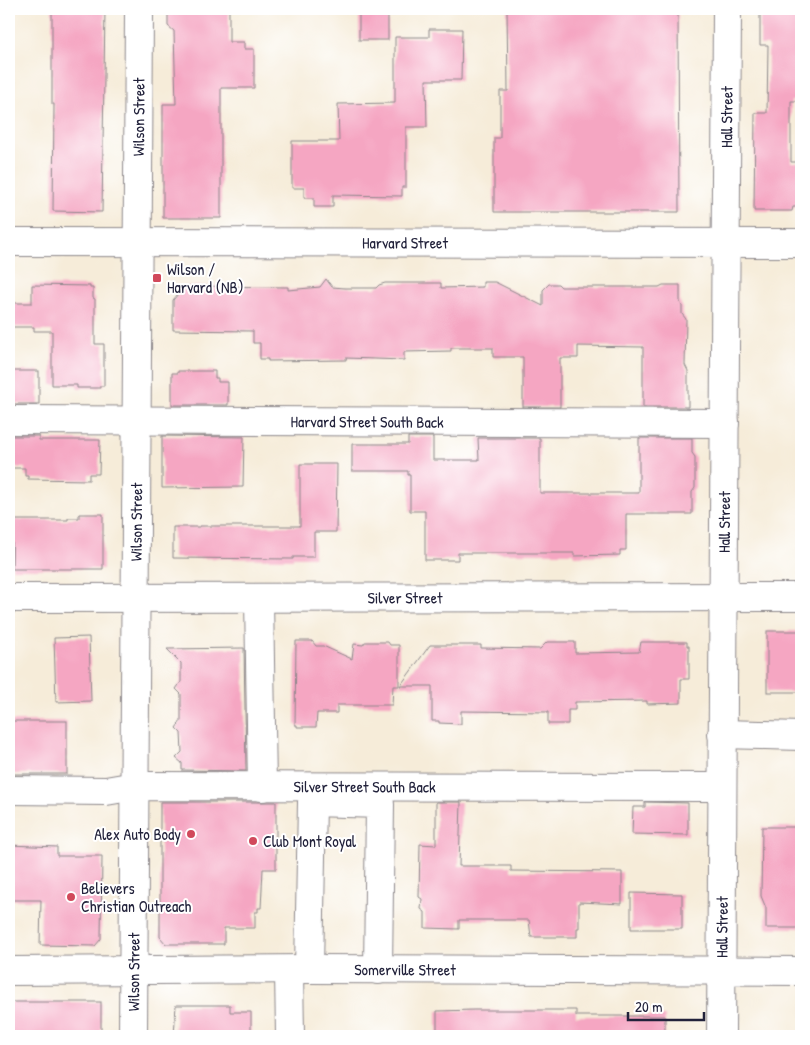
<svg xmlns="http://www.w3.org/2000/svg" width="810" height="1045" font-family="'Patrick Hand',sans-serif">
	<style>
		.building { fill: #f5a6c2 }
		.lines { fill: none; stroke-linecap: round; stroke-linejoin: round }
		.minor-casing { stroke: #8c878a; stroke-width: 30 }
		.minor { stroke: #fff; stroke-width: 28 }
		.poi-dot { fill: #d1495b; stroke: #fff; stroke-width: 2 }
		.labels { text-anchor: middle; stroke-width: 4; stroke-linejoin: round; paint-order: stroke }
		.street-label { font-size: 16px; fill: #22223b; stroke: #fff }
		.poi-label { font-size: 16px; fill: #22223b; stroke: #fff; text-anchor: start }
	</style>
	<rect width="100%" height="100%" fill="#fff"/>
	<filter id="ink" filterUnits="userSpaceOnUse"><feTurbulence type="fractalNoise" baseFrequency=".02" numOctaves="2"/><feDisplacementMap in="SourceGraphic" scale="10" xChannelSelector="R" yChannelSelector="G"/><feConvolveMatrix kernelMatrix="1 2 1 2 8 2 1 2 1" color-interpolation-filters="sRGB"/></filter>
	<filter id="wash" filterUnits="userSpaceOnUse"><feTurbulence type="fractalNoise" baseFrequency=".0096" numOctaves="4" result="noise"/><feDisplacementMap in="SourceGraphic" scale="20" xChannelSelector="R" yChannelSelector="G"/><feGaussianBlur stdDeviation="1.12" result="paint"/><feColorMatrix in="noise" values="0 0 0 0 0 0 0 0 0 0 0 0 0 0 0 0 0 1.4 0 .05"/><feComposite in="paint" operator="in"/></filter>
	<g filter="url(#wash)">
		<rect width="100%" height="100%" fill="#f6ecd9"/>
		<g id="blocks">
			<g class="building">
				<path d="M 52,9 L 105,9 L 102,212 L 53,211 L 54,104 L 52,104 Z"/>
				<path d="M 168,9 L 229,9 L 229,42 L 244,42 L 244,49 L 254,49 L 254,88 L 221,88 L 221,218 L 163,218 L 163,104 L 176,104 L 174,31 L 168,26 Z"/>
				<path d="M 507,9 L 678,9 L 679,212 L 494,212 L 494,138 L 500,138 L 500,91 L 508,91 Z"/>
				<path d="M 760,9 L 801,9 L 801,101 L 791,101 L 791,162 L 801,162 L 801,207 L 793,207 L 792,211 L 754,211 L 755,113 L 767,113 L 768,45 L 760,45 Z"/>
				<rect x="359" y="12" width="29" height="28"/>
				<path d="M 429,29 L 462,29 L 461,80 L 426,80 L 427,127 L 406,127 L 406,187 L 402,187 L 402,196 L 333,195 L 333,207 L 314,207 L 314,198 L 304,198 L 304,188 L 292,188 L 292,141 L 339,141 L 338,104 L 395,103 L 395,37 L 429,37 Z"/>
				<path d="M 326,279 L 332,287 L 345,288 L 376,288 L 379,285 L 385,283 L 441,283 L 441,288 L 483,287 L 483,282 L 495,282 L 543,306 L 543,290 L 549,284 L 558,284 L 561,287 L 659,287 L 663,285 L 680,285 L 680,302 L 682,306 L 682,314 L 686,319 L 685,365 L 688,371 L 688,407 L 643,407 L 643,347 L 578,346 L 578,358 L 560,358 L 560,407 L 523,407 L 523,357 L 493,357 L 493,348 L 451,348 L 451,351 L 404,352 L 404,360 L 346,358 L 346,360 L 268,361 L 268,359 L 260,359 L 260,343 L 253,343 L 253,331 L 173,330 L 173,300 L 185,286 L 288,287 L 288,290 L 320,287 Z"/>
				<path d="M 32,285 L 90,286 L 90,288 L 93,288 L 93,298 L 95,299 L 95,344 L 104,344 L 104,386 L 100,386 L 100,388 L 77,388 L 77,385 L 52,385 L 52,331 L 34,331 L 34,327 L 9,327 L 9,303 L 32,303 Z"/>
				<rect x="9" y="371" width="30" height="33"/>
				<path d="M 178,371 L 215,371 L 215,378 L 218,378 L 218,382 L 228,382 L 228,405 L 172,405 L 172,373 L 178,373 Z"/>
				<path d="M 9,436 L 39,436 L 39,440 L 100,440 L 99,474 L 89,474 L 89,480 L 28,479 L 28,476 L 25,476 L 25,468 L 9,468 Z"/>
				<path d="M 162,436 L 244,437 L 243,487 L 162,488 Z"/>
				<path d="M 408,437 L 433,437 L 433,460 L 479,460 L 478,438 L 540,438 L 540,493 L 639,493 L 639,438 L 692,438 L 692,453 L 695,457 L 695,488 L 692,492 L 692,514 L 626,514 L 626,550 L 620,550 L 620,555 L 574,556 L 574,553 L 458,553 L 458,560 L 425,560 L 425,511 L 410,511 L 410,475 L 408,475 L 408,471 L 352,471 L 352,444 L 408,444 Z"/>
				<path d="M 300,464 L 337,464 L 336,532 L 314,532 L 314,557 L 293,557 L 293,559 L 173,558 L 173,527 L 200,527 L 200,526 L 300,526 Z"/>
				<path d="M 79,514 L 103,514 L 103,569 L 12,569 L 13,520 L 68,520 L 68,518 L 79,518 Z"/>
				<rect x="767" y="631" width="34" height="61"/>
				<path d="M 89,637 L 91,701 L 56,702 L 54,638 Z"/>
				<path d="M 296,641 L 312,641 L 316,646 L 323,646 L 352,659 L 354,644 L 363,645 L 365,642 L 388,642 L 390,645 L 399,645 L 399,686 L 393,686 L 392,705 L 337,705 L 337,713 L 317,713 L 316,727 L 297,727 L 297,725 L 295,725 Z"/>
				<path d="M 547,642 L 575,642 L 575,653 L 639,652 L 641,642 L 687,642 L 687,646 L 689,646 L 689,679 L 681,679 L 681,703 L 647,704 L 647,701 L 575,702 L 575,710 L 568,710 L 568,724 L 548,724 L 548,712 L 461,711 L 461,724 L 439,723 L 439,721 L 432,721 L 432,686 L 400,686 L 430,645 L 481,645 L 481,648 L 540,649 Z"/>
				<path d="M 244,648 L 246,771 L 182,770 L 182,763 L 176,758 L 182,752 L 181,733 L 176,728 L 181,721 L 181,694 L 176,689 L 181,682 L 181,663 L 167,649 Z"/>
				<rect x="9" y="721" width="58" height="53"/>
				<path d="M 160,802 L 276,802 L 276,869 L 263,869 L 261,908 L 258,908 L 258,912 L 255,912 L 255,928 L 224,928 L 224,944 L 166,944 L 160,937 Z"/>
				<path d="M 436,802 L 461,802 L 459,866 L 511,866 L 511,871 L 622,872 L 622,904 L 579,902 L 579,928 L 577,928 L 577,937 L 531,937 L 529,920 L 459,920 L 459,929 L 425,928 L 425,912 L 421,909 L 422,899 L 419,897 L 420,844 L 436,845 Z"/>
				<path d="M 645,802 L 688,803 L 688,835 L 632,834 L 633,807 L 645,807 Z"/>
				<path d="M 762,827 L 801,827 L 801,928 L 766,928 L 766,908 L 761,896 Z"/>
				<path d="M 9,845 L 57,847 L 57,856 L 102,856 L 101,939 L 95,946 L 40,945 L 41,900 L 12,900 L 12,894 L 9,894 Z"/>
				<path d="M 631,893 L 682,894 L 682,929 L 631,929 Z"/>
				<rect x="9" y="1002" width="92" height="34"/>
				<path d="M 176,1005 L 230,1005 L 230,1012 L 251,1012 L 251,1036 L 174,1036 Z"/>
				<path d="M 474,1010 L 576,1010 L 576,1016 L 665,1016 L 665,1036 L 437,1036 L 437,1011 Z"/>
			</g>
		</g>
	</g>
	<g filter="url(#ink)">
		<use href="#blocks" fill-opacity="0" stroke="#8c878a" stroke-width="1"/>
		<g class="lines">
			<g class="minor-casing">
				<g id="minor">
					<path id="s1" d="M 9,242 L 801,243"/>
					<path id="s2" d="M 9,420 L 725,423"/>
					<path id="s3" d="M 9,598 L 801,597"/>
					<path d="M 259,598 L 262,787"/>
					<path d="M 722,734 L 801,736"/>
					<path id="s4" d="M 9,790 L 106,791 L 135,786 L 721,787"/>
					<path d="M 309,969 L 312,802 L 380,804 L 378,970"/>
					<path d="M 289,970 L 290,1036"/>
					<path id="s5" d="M 9,971 L 309,969 L 801,971"/>
					<path id="s6" d="M 133,1036 L 139,9"/>
					<path id="s7" d="M 721,1036 L 727,9"/>
				</g>
			</g>
			<use href="#minor" class="minor"/>
		</g>
	</g>
	<g class="poi-dot">
		<rect x="152" y="273" width="10" height="10" rx="2.5"/>
		<circle cx="191" cy="834" r="5"/>
		<circle cx="253" cy="841" r="5"/>
		<circle cx="71" cy="897" r="5"/>
	</g>
	<g class="labels">
		<g class="street-label">
			<text dy="6" stroke="none"><textPath href="#s6" startOffset="919">Wilson Street</textPath></text>
			<text dy="6" stroke="none"><textPath href="#s7" startOffset="919">Hall Street</textPath></text>
			<text dy="6" stroke="none"><textPath href="#s1" startOffset="396">Harvard Street</textPath></text>
			<text dy="6" stroke="none"><textPath href="#s2" startOffset="358">Harvard Street South Back</textPath></text>
			<text dy="6" stroke="none"><textPath href="#s6" startOffset="514">Wilson Street</textPath></text>
			<text dy="6" stroke="none"><textPath href="#s7" startOffset="514">Hall Street</textPath></text>
			<text dy="6" stroke="none"><textPath href="#s3" startOffset="396">Silver Street</textPath></text>
			<text dy="6" stroke="none"><textPath href="#s4" startOffset="356">Silver Street South Back</textPath></text>
			<text dy="6" stroke="none"><textPath href="#s7" startOffset="109">Hall Street</textPath></text>
			<text dy="6" stroke="none"><textPath href="#s5" startOffset="396">Somerville Street</textPath></text>
			<text dy="6" stroke="none"><textPath href="#s6" startOffset="64">Wilson Street</textPath></text>
		</g>
		<g class="poi-label">
			<text x="167" y="275">Wilson /<tspan x="167" dy="18">Harvard (NB)</tspan></text>
			<text x="181" y="840" text-anchor="end">Alex Auto Body</text>
			<text x="263" y="847">Club Mont Royal</text>
			<text x="81" y="894">Believers<tspan x="81" dy="18">Christian Outreach</tspan></text>
		</g>
	</g>
	<rect width="810" height="1045" fill="none" stroke="#fff" stroke-width="30"/>
	<path d="M628 1012v8h76v-8" fill="none" stroke="#22223b" stroke-width="2.5"/>
	<text x="635" y="1012" font-size="15" fill="#22223b" stroke="#ffffff" stroke-width="4" paint-order="stroke">20 m</text>
</svg>
